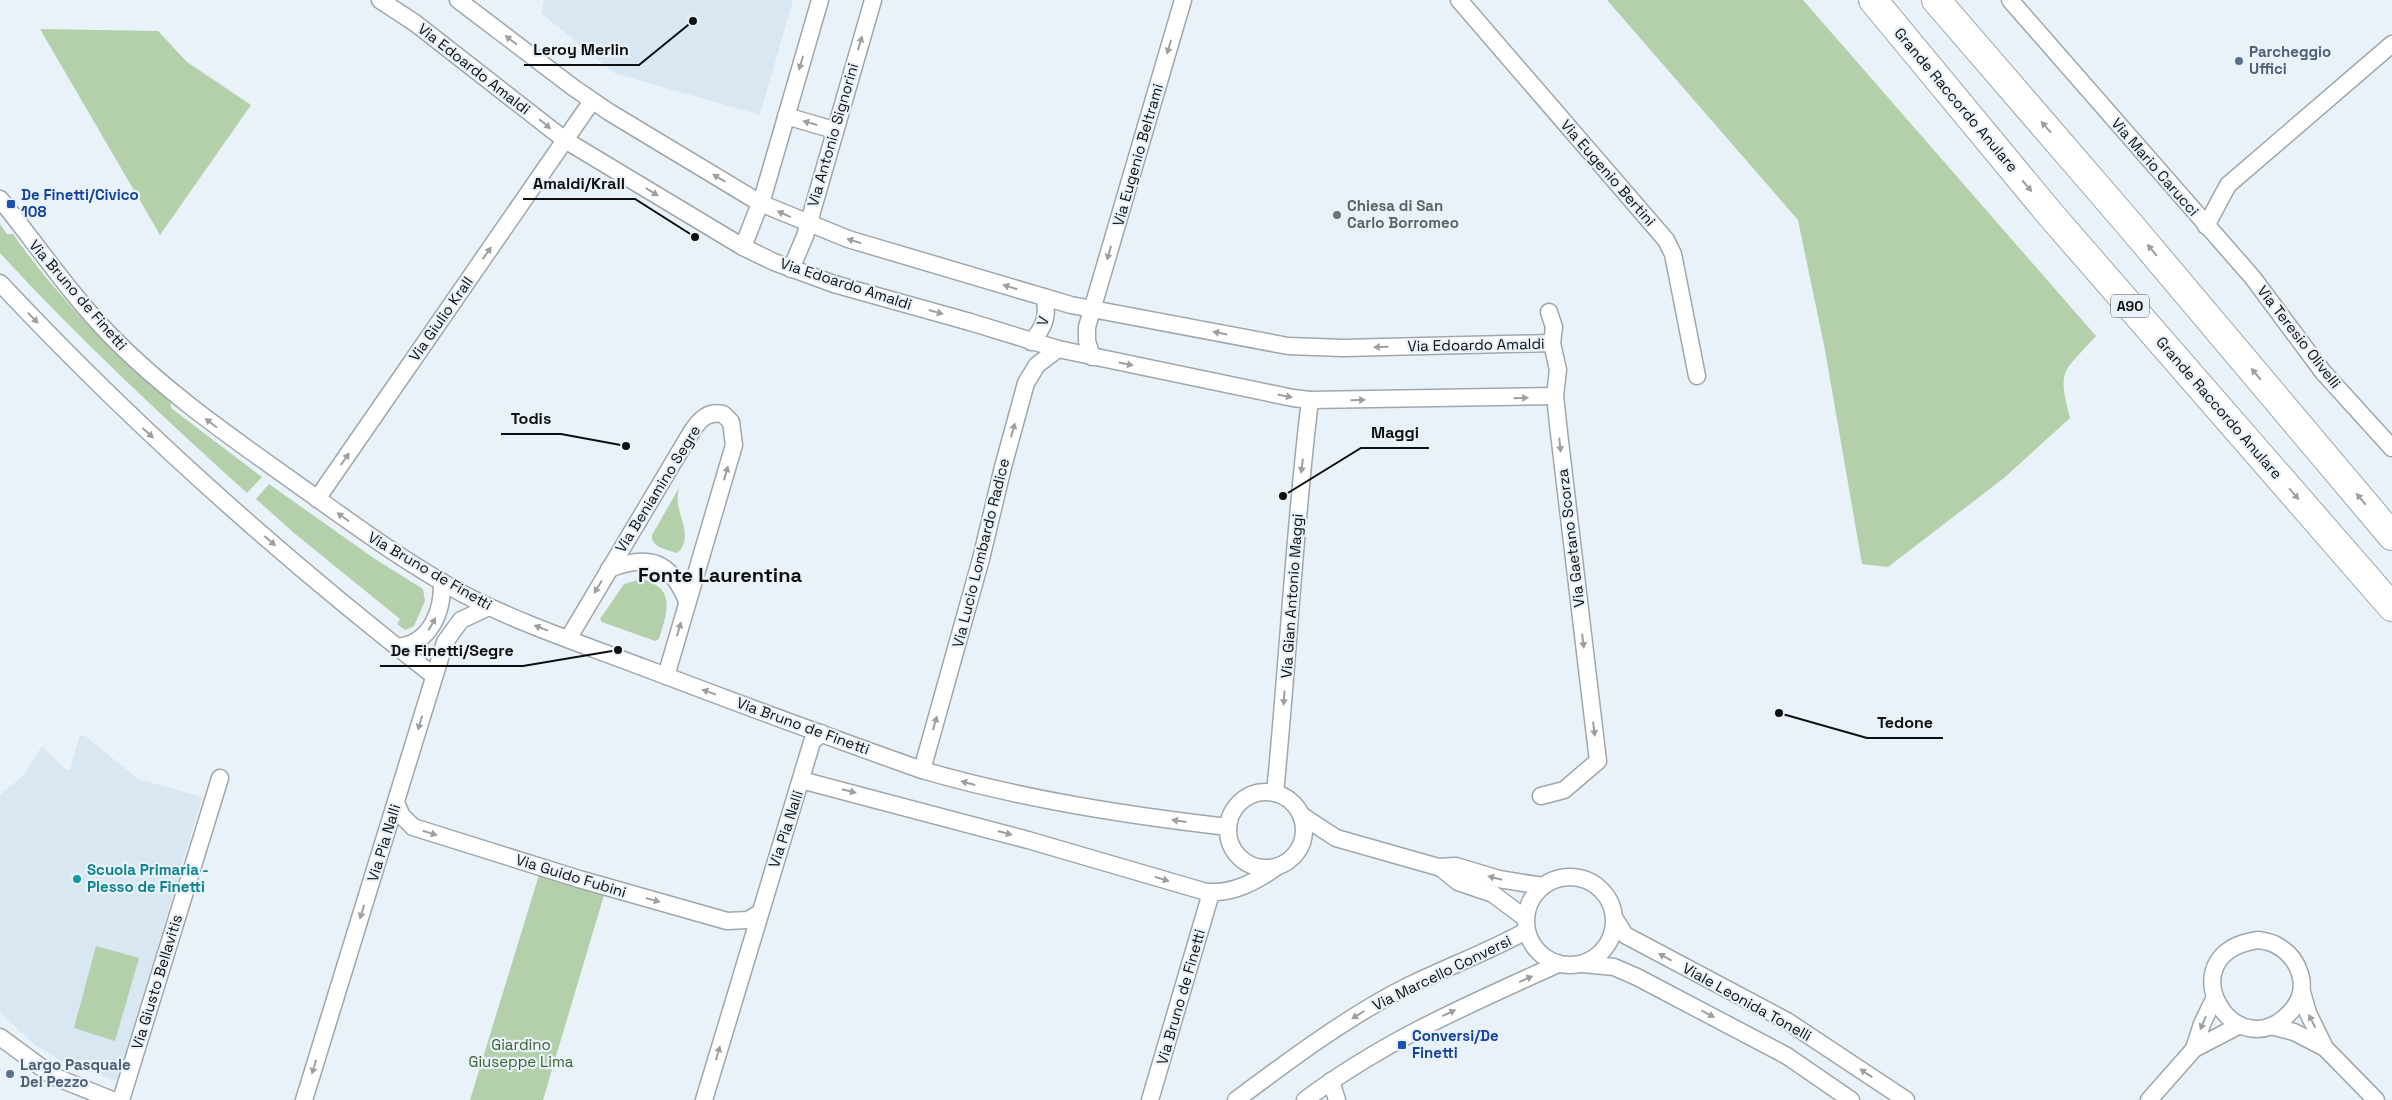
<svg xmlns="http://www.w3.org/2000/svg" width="2392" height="1100" font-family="'Space Grotesk',sans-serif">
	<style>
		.built { fill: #d8e7f2 }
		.green { fill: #b3d0ab }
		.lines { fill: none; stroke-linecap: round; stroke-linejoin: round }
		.street-casing { stroke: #9fa7ad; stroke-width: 19 }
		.highway-casing { stroke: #9fa7ad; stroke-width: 30 }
		.street { stroke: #fff; stroke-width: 16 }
		.highway { stroke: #fff; stroke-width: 28 }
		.oneway { fill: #9e9fa0 }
		.service-dot { fill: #5c6f8a; stroke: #eaf2f9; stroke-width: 2 }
		.transit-dot { fill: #1a4fb4; stroke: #eaf2f9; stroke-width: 2 }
		.worship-dot { fill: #6b7280; stroke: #eaf2f9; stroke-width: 2 }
		.culture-dot { fill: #0f9aa8; stroke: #eaf2f9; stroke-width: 2 }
		.labels { text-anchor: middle; stroke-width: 4.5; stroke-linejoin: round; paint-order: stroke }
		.shield { fill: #eaf2f9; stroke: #4f5357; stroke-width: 1 }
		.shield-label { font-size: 14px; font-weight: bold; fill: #0d0f11 }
		.service-label { font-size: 15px; font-weight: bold; fill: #4e5e75; stroke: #eaf2f9; text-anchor: start }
		.street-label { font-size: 15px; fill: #0d0f11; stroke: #eaf2f9 }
		.transit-label { font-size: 15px; font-weight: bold; fill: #164399; stroke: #eaf2f9; text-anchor: start }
		.worship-label { font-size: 15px; font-weight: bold; fill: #5b616d; stroke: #eaf2f9; text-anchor: start }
		.culture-label { font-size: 15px; font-weight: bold; fill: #0d838f; stroke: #eaf2f9; text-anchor: start }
		.park-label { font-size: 15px; fill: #3a632d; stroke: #eaf2f9 }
		.district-label { font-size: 20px; font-weight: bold; fill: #0d0f11; stroke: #eaf2f9 }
		.leader { fill: none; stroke: #0d0f11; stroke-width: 2 }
		.callout-dot { fill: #0d0f11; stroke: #eaf2f9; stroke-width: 2 }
		.callout-label { font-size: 16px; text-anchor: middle; font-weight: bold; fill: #0d0f11; stroke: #eaf2f9; stroke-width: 4.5; stroke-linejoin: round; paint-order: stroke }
	</style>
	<rect width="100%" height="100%" fill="#eaf2f9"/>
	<g class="built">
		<path d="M 544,0 L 793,0 L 760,115 L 614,73 L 541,13 Z"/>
		<path d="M 80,735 L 85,736 L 138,779 L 202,797 L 119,1078 L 113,1080 L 64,1062 L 35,1045 L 0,1013 L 0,795 L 23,776 L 42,746 L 66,770 L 70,770 Z"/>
	</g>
	<g class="green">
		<path d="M 1607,0 L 1803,0 L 2096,336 C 2063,373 2057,368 2070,418 L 2004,478 L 1888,567 L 1862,564 L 1825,350 L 1798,220 Z"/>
		<path d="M 40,29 L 158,31 L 187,62 L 251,105 L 160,235 Z"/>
		<path d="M 0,224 L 7,234 L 13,234 C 58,298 112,352 171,403 L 171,408 L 262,477 L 247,493 C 162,416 78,338 0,253 Z"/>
		<path d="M 269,484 L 375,559 L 423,589 L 425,601 L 414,626 L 405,630 L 397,624 L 400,619 L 294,533 L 256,499 Z"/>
		<path d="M 679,488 C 678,493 677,498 678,504 C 680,519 693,540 677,553 C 667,549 651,548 652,535 Z"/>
		<path d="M 642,579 C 677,588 667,613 659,639 L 655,641 L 602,622 L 600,619 L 624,584 Z"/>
		<path d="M 539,875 L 604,895 L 543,1100 L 470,1100 Z"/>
		<path d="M 96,946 L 139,958 L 115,1041 L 74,1028 Z"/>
	</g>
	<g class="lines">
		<g class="street-casing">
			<g id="street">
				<path d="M 380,0 L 415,23 L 565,140 L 743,247 L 774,262 L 834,284 L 970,322 L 1058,349 L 1293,398 L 1310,400 L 1555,396"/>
				<path d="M 458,0 L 574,88 L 609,112 L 760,203 L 848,239 L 1071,305 L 1288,346 L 1343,348 L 1552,343"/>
				<path d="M 1459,0 L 1666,240 L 1673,254 L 1697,376"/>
				<path d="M 2010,0 L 2253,278 L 2323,372 L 2392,448"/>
				<path d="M 786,116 L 834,130"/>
				<path d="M 0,199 C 37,245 70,294 112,337 C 163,389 221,430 280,472 C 341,515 400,560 465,595 C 523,625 585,645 645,668 C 737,703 829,737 922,770 C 1022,799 1124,815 1228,827"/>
				<path d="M 2206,226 L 2228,185 L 2392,44"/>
				<path d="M 743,247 L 764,193 L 820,0"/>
				<path d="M 791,269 L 805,236 L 873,0"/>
				<path d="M 0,283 C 134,426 280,556 434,676"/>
				<path d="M 1031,342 C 1044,328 1049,316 1044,297"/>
				<path d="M 1092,357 L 1087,341 L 1087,327 L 1183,0"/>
				<path d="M 317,499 L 592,101"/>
				<path d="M 609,569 C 648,554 670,560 687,601"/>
				<path d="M 568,639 L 692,431 C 700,419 708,411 723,414 L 731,422 L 734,445 L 666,676"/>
				<path d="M 397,647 C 430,644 443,612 442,582"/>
				<path d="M 922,770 L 981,559 L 1003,467 L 1026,383 L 1037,365 L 1058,349"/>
				<path d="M 801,780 L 1028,840 L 1203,891 C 1229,896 1254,883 1275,868"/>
				<circle cx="1266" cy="830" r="38"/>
				<path d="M 1275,793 C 1288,662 1294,531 1310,400"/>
				<path d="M 1541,796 L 1564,790 L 1598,761 L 1559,433 L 1555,396 L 1558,370 L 1552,343 L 1554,327 L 1549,312"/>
				<path d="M 396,803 L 402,816 L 413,827 L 579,879 L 727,921 L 748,920 L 758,914"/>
				<path d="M 1301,815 L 1336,838 L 1438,867 L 1456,866 L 1499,879 L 1543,886"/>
				<path d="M 1441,868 L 1458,882 L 1493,894 L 1525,918"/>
				<circle cx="1570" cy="921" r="44"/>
				<path d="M 1615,919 L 1625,935 L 1787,1021 L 1906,1100"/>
				<path d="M 2258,940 C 2264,941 2271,942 2276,945 C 2299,957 2311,987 2293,1009 C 2237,1076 2163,954 2258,940 Z"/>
				<path d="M 1583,964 L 1614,967 L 1637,977 L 1787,1056 L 1851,1100"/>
				<path d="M 2302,992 L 2308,1013 L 2325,1048 L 2376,1100"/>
				<path d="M 2271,1026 L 2294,1032 L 2325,1048"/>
				<path d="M 0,1037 L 53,1076 L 112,1100"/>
				<path d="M 2194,1049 L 2202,1024 L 2214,999"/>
				<path d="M 1331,1081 L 1337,1100"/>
				<path d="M 121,1100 L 220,778"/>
				<path d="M 304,1100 L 445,642 L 461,620 L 489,607"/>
				<path d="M 704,1100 L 812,742 L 821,733"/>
				<path d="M 1150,1100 L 1211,893"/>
				<path d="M 1236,1100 C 1291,1059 1347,1017 1408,986 C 1447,967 1488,952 1526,931"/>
				<path d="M 1305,1100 C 1385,1040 1468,1005 1558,964"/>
				<path d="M 2149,1100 L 2194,1049 L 2238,1026"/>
			</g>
		</g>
		<g class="highway-casing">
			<g id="highway">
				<path d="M 1873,0 L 2050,214 L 2392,607"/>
				<path d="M 1936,0 L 2130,225 L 2392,536"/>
			</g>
		</g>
		<use href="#street" class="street"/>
		<use href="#highway" class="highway"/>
	</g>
	<defs><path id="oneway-solid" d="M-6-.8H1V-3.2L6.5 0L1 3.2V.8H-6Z" transform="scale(1.25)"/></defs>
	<g class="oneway">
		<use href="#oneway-solid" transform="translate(511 40) rotate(-143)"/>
		<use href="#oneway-solid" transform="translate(860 43) rotate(-73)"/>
		<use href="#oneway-solid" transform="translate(1169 47) rotate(106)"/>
		<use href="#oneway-solid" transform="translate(801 63) rotate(106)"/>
		<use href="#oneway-solid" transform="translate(810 123) rotate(-164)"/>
		<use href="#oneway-solid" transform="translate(545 124) rotate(40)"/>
		<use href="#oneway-solid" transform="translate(2046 127) rotate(-131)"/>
		<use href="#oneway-solid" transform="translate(719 178) rotate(-149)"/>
		<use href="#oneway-solid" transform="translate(2027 186) rotate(50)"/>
		<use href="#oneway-solid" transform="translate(652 192) rotate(32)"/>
		<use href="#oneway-solid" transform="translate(784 214) rotate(-156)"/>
		<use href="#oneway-solid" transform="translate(854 241) rotate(-163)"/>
		<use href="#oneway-solid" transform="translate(2152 250) rotate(-130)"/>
		<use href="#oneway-solid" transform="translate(487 253) rotate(-55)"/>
		<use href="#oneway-solid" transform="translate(1109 253) rotate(106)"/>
		<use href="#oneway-solid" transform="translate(1010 287) rotate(-163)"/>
		<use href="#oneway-solid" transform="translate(936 312) rotate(16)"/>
		<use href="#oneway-solid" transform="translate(33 318) rotate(46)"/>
		<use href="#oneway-solid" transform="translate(1220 333) rotate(-169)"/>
		<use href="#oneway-solid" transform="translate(1381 347) rotate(178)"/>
		<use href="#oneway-solid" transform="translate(1126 364) rotate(11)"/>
		<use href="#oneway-solid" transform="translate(2256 374) rotate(-130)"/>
		<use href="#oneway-solid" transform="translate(1285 396) rotate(11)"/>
		<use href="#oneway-solid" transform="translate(1521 398) rotate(-1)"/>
		<use href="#oneway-solid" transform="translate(1358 400) rotate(-1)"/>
		<use href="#oneway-solid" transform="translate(211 423) rotate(-143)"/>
		<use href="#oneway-solid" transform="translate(1013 430) rotate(-75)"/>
		<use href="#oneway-solid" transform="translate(148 433) rotate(42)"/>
		<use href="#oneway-solid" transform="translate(1560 445) rotate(84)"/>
		<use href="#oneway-solid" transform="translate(345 459) rotate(-55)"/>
		<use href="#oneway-solid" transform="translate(1302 466) rotate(97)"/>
		<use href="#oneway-solid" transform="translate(726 473) rotate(-74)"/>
		<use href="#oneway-solid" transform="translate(2294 494) rotate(49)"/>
		<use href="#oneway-solid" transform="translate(2361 499) rotate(-130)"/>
		<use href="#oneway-solid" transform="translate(343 517) rotate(-144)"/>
		<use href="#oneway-solid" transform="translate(270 541) rotate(41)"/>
		<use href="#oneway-solid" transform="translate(598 587) rotate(121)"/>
		<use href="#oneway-solid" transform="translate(432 624) rotate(-61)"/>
		<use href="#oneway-solid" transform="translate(541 628) rotate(-159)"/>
		<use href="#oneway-solid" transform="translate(679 629) rotate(-74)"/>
		<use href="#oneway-solid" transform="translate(1583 641) rotate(83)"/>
		<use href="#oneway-solid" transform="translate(709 692) rotate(-160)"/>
		<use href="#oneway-solid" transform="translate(1284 698) rotate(94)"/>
		<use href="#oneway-solid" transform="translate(420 723) rotate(107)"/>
		<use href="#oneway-solid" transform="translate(935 723) rotate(-74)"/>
		<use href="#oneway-solid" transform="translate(1594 729) rotate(83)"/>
		<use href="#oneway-solid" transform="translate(968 783) rotate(-165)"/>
		<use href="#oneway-solid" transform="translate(849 791) rotate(14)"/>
		<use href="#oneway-solid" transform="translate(1179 821) rotate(-172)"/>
		<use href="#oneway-solid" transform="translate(430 833) rotate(17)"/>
		<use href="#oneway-solid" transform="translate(1005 833) rotate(15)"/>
		<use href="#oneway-solid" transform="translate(1495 878) rotate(-166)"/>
		<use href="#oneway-solid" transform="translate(1162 879) rotate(17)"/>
		<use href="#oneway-solid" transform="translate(653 900) rotate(16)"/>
		<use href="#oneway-solid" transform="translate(362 912) rotate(107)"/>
		<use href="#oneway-solid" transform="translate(1665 957) rotate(-151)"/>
		<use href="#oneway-solid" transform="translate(1526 979) rotate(-24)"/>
		<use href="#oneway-solid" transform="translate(1449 1013) rotate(-25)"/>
		<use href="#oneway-solid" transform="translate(1708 1014) rotate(28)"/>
		<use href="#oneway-solid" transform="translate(1358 1015) rotate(148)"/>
		<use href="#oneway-solid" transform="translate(2312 1021) rotate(-117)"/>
		<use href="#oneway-solid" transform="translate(2203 1023) rotate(113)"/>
		<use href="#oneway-solid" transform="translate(718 1053) rotate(-74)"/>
		<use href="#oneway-solid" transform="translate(314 1067) rotate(107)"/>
		<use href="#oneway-solid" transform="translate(1866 1073) rotate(-146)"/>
	</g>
	<g class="service-dot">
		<circle cx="2239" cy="61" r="5"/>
		<circle cx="10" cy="1074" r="5"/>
	</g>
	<g class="transit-dot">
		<rect x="6" y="199" width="10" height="10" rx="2.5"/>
		<rect x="1397" y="1040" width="10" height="10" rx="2.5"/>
	</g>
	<circle class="worship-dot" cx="1337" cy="215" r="5"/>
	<circle class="culture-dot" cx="77" cy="879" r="5"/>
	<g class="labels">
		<rect class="shield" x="2111" y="294.5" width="38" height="23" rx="4"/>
		<g class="shield-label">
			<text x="2130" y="311">A90</text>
		</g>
		<g class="service-label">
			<text x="2249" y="57">Parcheggio<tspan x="2249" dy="17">Uffici</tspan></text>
			<text x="20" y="1070">Largo Pasquale<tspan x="20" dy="17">Del Pezzo</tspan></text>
		</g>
		<g class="street-label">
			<text transform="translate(474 69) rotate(38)" y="5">Via Edoardo Amaldi</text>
			<text transform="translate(1956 100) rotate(50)" y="5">Grande Raccordo Anulare</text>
			<text transform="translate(833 135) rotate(-74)" y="5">Via Antonio Signorini</text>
			<text transform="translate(1138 155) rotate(-74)" y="5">Via Eugenio Beltrami</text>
			<text transform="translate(2155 167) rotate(49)" y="5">Via Mario Carucci</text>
			<text transform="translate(1608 173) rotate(49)" y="5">Via Eugenio Bertini</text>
			<text transform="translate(846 284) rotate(18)" y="5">Via Edoardo Amaldi</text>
			<text transform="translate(78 295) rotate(49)" y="5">Via Bruno de Finetti</text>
			<text transform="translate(441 319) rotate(-55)" y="5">Via Giulio Krall</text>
			<text transform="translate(1043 321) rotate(-73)" y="5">V</text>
			<text transform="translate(2299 337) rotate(52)" y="5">Via Teresio Olivelli</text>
			<text transform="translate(1476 345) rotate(-1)" y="5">Via Edoardo Amaldi</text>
			<text transform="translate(2219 408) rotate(49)" y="5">Grande Raccordo Anulare</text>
			<text transform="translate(658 489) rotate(-58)" y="5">Via Beniamino Segre</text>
			<text transform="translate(1571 538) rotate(-97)" y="5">Via Gaetano Scorza</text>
			<text transform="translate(981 553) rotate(-76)" y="5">Via Lucio Lombardo Radice</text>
			<text transform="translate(430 571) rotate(30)" y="5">Via Bruno de Finetti</text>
			<text transform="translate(1292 596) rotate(-86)" y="5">Via Gian Antonio Maggi</text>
			<text transform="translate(803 726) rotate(20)" y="5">Via Bruno de Finetti</text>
			<text transform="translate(786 829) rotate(-72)" y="5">Via Pia Nalli</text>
			<text transform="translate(384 843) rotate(-73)" y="5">Via Pia Nalli</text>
			<text transform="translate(571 876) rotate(17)" y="5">Via Guido Fubini</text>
			<text transform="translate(1442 973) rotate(-26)" y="5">Via Marcello Conversi</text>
			<text transform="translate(157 982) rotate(-73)" y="5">Via Giusto Bellavitis</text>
			<text transform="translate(1181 997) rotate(-74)" y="5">Via Bruno de Finetti</text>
			<text transform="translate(1747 1002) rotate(29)" y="5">Viale Leonida Tonelli</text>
		</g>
		<g class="transit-label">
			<text x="21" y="200">De Finetti/Civico<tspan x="21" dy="17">108</tspan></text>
			<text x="1412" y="1041">Conversi/De<tspan x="1412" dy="17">Finetti</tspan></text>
		</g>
		<g class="worship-label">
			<text x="1347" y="211">Chiesa di San<tspan x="1347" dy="17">Carlo Borromeo</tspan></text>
		</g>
		<g class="culture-label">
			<text x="87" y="875">Scuola Primaria -<tspan x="87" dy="17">Plesso de Finetti</tspan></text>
		</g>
		<g class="park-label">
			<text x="521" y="1050">Giardino<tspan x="521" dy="17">Giuseppe Lima</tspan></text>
		</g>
		<g class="district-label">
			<text x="720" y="582">Fonte Laurentina</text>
		</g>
	</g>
	<path class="leader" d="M693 21L639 65H524M695 237L635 199H523M626 446L561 434H501M1283 496L1361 448H1429M618 650L523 666H380M1779 713L1867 738H1943"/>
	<g class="callout-dot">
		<circle cx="693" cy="21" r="5"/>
		<circle cx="695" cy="237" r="5"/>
		<circle cx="626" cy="446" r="5"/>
		<circle cx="1283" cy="496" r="5"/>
		<circle cx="618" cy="650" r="5"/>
		<circle cx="1779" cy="713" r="5"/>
	</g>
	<g class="callout-label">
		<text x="581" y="55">Leroy Merlin</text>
		<text x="579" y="189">Amaldi/Krall</text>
		<text x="531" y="424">Todis</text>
		<text x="1395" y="438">Maggi</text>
		<text x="452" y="656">De Finetti/Segre</text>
		<text x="1905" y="728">Tedone</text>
	</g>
</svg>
